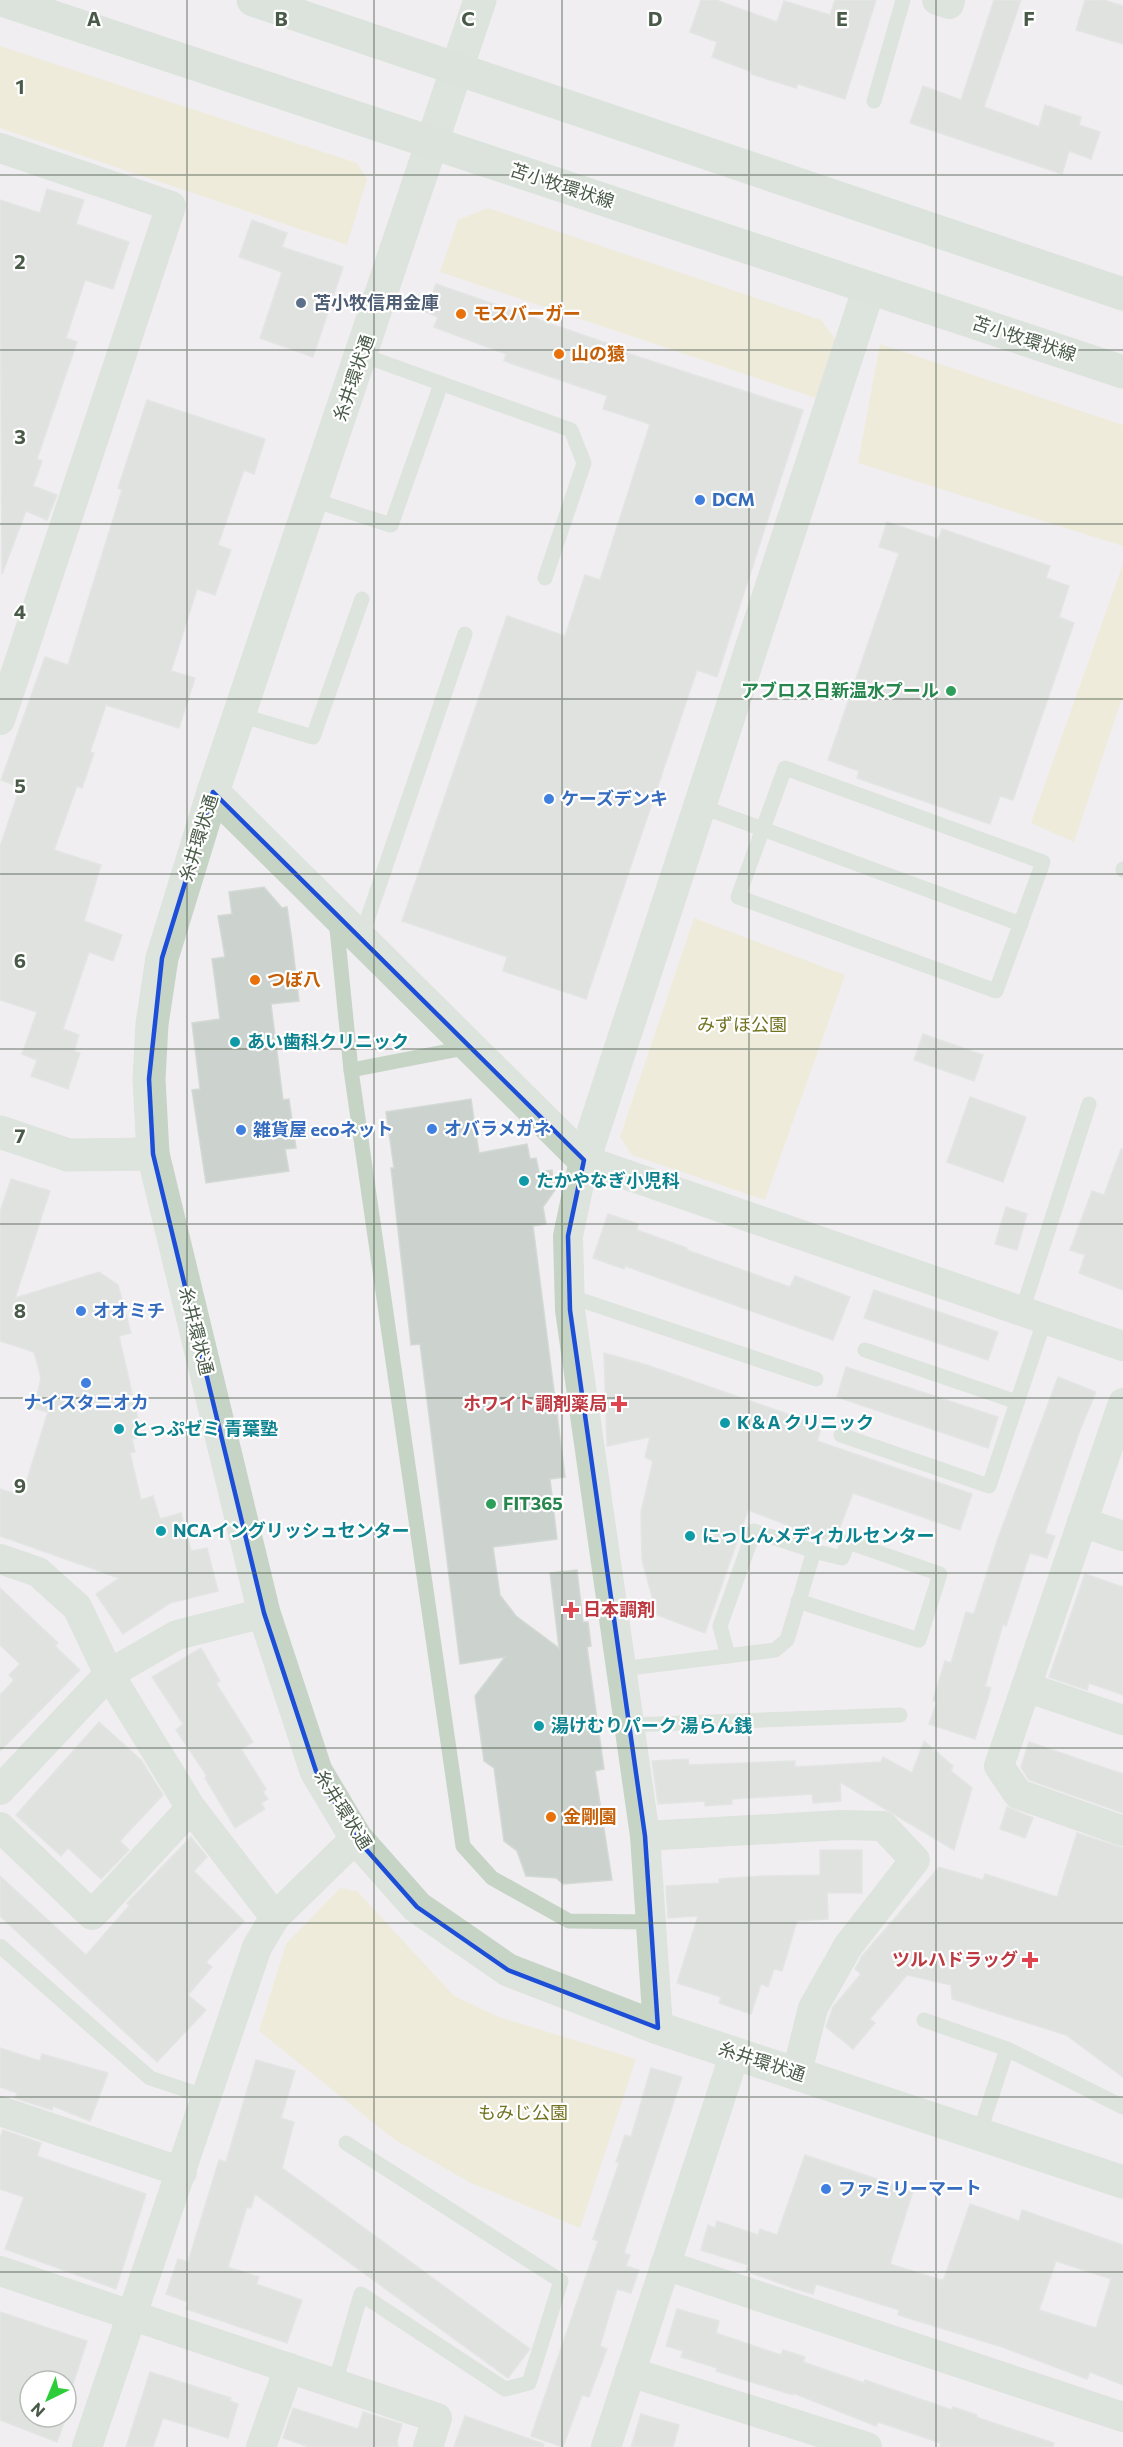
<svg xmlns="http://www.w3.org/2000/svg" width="1123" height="2447" font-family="Commissioner,'Noto Sans JP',sans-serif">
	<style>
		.green { fill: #eae6c1 }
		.building { fill: #ccd2cd; stroke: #d3d9d4; stroke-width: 1.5; fill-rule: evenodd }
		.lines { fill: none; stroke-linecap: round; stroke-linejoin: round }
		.service { stroke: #c6d4c6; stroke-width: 15 }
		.minor { stroke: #c6d4c6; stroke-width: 30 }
		.tertiary { stroke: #c6d4c6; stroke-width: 33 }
		.secondary { stroke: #c3d5c4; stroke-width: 33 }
		.marked { fill: none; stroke: #1d4ed8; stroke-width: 4.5; stroke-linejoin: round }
		.grid { fill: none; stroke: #495a48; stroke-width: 1.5; stroke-opacity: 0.55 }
		.service-dot { fill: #5c6f8a; stroke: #fff; stroke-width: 2 }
		.food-dot { fill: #e8710a; stroke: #fff; stroke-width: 2 }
		.shop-dot { fill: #3f7fe0; stroke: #fff; stroke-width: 2 }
		.leisure-dot { fill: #2e9e5b; stroke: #fff; stroke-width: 2 }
		.culture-dot { fill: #0f9aa8; stroke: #fff; stroke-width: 2 }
		.health-dot { fill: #e0444e; stroke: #fff; stroke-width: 2 }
		.labels { text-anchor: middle; stroke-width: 4.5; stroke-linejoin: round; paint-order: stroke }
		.street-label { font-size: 18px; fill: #495a48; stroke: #fff }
		.service-label { font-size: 18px; font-weight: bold; fill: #4e5e75; stroke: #fff; text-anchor: start }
		.food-label { font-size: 18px; font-weight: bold; fill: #c56008; stroke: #fff; text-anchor: start }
		.shop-label { font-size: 18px; font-weight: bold; fill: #366cbe; stroke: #fff; text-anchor: start }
		.leisure-label { font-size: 18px; font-weight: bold; fill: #27864d; stroke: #fff; text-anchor: end }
		.park-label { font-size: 18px; fill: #727321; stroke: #fff }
		.culture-label { font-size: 18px; font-weight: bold; fill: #0d838f; stroke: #fff; text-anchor: start }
		.health-label { font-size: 18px; font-weight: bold; fill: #be3a42; stroke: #fff; text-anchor: end }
		.grid-label { font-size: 20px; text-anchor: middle; font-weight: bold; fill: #495a48; stroke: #fff; stroke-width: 4.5; stroke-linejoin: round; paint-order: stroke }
	</style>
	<rect width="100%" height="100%" fill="#f0eef1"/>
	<g class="green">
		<path d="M 0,46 L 357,163 L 367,179 L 347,245 L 0,128 Z"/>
		<path d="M 488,208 L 821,320 L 836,340 L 819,399 L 440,272 L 458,220 Z"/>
		<path d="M 880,344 L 1123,425 L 1123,546 L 858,463 Z"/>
		<path d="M 1123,564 L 1123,695 L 1074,842 L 1031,823 Z"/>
		<path d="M 694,918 L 845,975 L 765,1200 L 632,1155 L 620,1137 Z"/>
		<path d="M 340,1888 L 357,1891 L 454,1996 L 499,2017 L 636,2059 L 580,2228 L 471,2183 L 395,2140 L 259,2031 L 286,1944 Z"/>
	</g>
	<g class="building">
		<path d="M 701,0 L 716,0 L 777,22 L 784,1 L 830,15 L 835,0 L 876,0 L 845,99 L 798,84 L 796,88 L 751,74 L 752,72 L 712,57 L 717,42 L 690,32 Z"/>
		<path d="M 994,0 L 1021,0 L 984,107 L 1039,127 L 1045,105 L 1081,117 L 1079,125 L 1100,132 L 1091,159 L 1069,151 L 1062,174 L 910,123 L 923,86 L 961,100 Z"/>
		<path d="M 1085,0 L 1104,0 L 1123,6 L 1123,44 L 1076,30 Z"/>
		<path d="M 47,189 L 84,200 L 76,224 L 129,242 L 113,289 L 85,280 L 66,338 L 77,342 L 37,459 L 42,461 L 33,486 L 57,495 L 47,520 L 26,511 L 2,574 L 0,200 L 40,213 Z"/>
		<path d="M 252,220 L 287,233 L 282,247 L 343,267 L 313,357 L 260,338 L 282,272 L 239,257 Z"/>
		<path d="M 436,284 L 615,346 L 614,349 L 803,410 L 717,677 L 697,670 L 586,999 L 503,971 L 507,957 L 402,921 L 507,616 L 565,636 L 585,575 L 600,580 L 650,424 L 603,409 L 607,396 L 504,361 L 506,354 L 434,327 L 438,317 L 426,312 Z"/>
		<path d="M 147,400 L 265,439 L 254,474 L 244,470 L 218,545 L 231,550 L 215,595 L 197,589 L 171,671 L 195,678 L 179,728 L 106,705 L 90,752 L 94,753 L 82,788 L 77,786 L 54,850 L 101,865 L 84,921 L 122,935 L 113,961 L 89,952 L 63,1029 L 79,1035 L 74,1051 L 80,1053 L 68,1089 L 31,1076 L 37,1060 L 22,1054 L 37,1012 L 0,1000 L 0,847 L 20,787 L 1,780 L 45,657 L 68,665 L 122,490 L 118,488 Z"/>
		<path d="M 887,522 L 938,539 L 942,529 L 1050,566 L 1046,578 L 1069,586 L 1059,617 L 1074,623 L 1013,800 L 1000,796 L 990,824 L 857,778 L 859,771 L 828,760 L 899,553 L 879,547 Z"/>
		<path d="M 264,887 L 282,908 L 287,907 L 292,941 L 299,1001 L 271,1004 L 283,1100 L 289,1099 L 296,1148 L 285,1149 L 289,1171 L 206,1183 L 192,1090 L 200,1089 L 192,1023 L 220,1019 L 212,959 L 225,957 L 218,916 L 232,914 L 229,892 Z"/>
		<path d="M 923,1034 L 983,1055 L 974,1081 L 914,1060 Z"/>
		<path d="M 970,1097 L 1026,1117 L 1003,1182 L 947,1162 Z"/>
		<path d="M 471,1099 L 479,1153 L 527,1144 L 530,1159 L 536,1158 L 539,1172 L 552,1170 L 555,1190 L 543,1207 L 546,1224 L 533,1226 L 565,1477 L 550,1479 L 557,1539 L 493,1547 L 500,1595 L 516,1616 L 559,1648 L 550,1573 L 577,1570 L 583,1622 L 588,1622 L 591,1646 L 587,1647 L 604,1769 L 595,1771 L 612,1880 L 563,1884 L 556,1878 L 526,1876 L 517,1851 L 504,1841 L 494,1768 L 484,1761 L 475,1696 L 505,1657 L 460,1664 L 420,1344 L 411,1345 L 391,1168 L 394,1168 L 386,1112 Z"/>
		<path d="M 1121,1149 L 1123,1150 L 1123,1290 L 1079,1273 L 1085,1255 L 1070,1250 L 1092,1191 L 1104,1195 Z"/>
		<path d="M 11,1179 L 50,1191 L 15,1298 L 99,1272 L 118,1285 L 131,1333 L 119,1336 L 142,1437 L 132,1439 L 135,1452 L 130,1453 L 141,1500 L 153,1496 L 160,1519 L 181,1513 L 191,1551 L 207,1548 L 218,1591 L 170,1603 L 123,1634 L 96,1594 L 119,1578 L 0,1536 L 0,1489 L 22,1496 L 48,1412 L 34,1408 L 41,1378 L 34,1352 L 0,1341 L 0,1212 Z"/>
		<path d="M 1006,1207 L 1027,1214 L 1017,1250 L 995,1244 Z"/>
		<path d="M 608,1214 L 638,1224 L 637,1230 L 687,1248 L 687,1250 L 790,1287 L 795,1276 L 850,1297 L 833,1340 L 625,1266 L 624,1269 L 593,1258 Z"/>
		<path d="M 874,1290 L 998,1332 L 988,1360 L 864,1318 Z"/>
		<path d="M 604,1353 L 647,1365 L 822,1426 L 817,1441 L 972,1494 L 960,1530 L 853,1493 L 834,1543 L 748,1510 L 705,1633 L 657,1615 L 642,1560 L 641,1512 L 653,1461 L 645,1457 L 650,1437 L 607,1446 Z"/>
		<path d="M 846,1367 L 998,1417 L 988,1448 L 837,1397 Z"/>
		<path d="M 1058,1377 L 1096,1392 L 1080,1430 L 1045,1533 L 1055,1536 L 1047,1558 L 1030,1553 L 1006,1626 L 1003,1624 L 985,1686 L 991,1688 L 975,1739 L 929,1724 L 937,1702 L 933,1700 L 945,1661 L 951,1663 L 966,1612 L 974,1614 L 997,1541 Z"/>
		<path d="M 1085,1574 L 1123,1587 L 1123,1695 L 1089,1683 L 1087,1690 L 1049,1677 Z"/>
		<path d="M 0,1588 L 58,1643 L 55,1646 L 80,1670 L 0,1751 L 0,1695 L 14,1680 L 9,1675 L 20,1664 L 0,1645 Z"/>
		<path d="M 201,1648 L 220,1681 L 216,1683 L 253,1742 L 241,1749 L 266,1789 L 263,1792 L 268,1799 L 261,1803 L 265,1809 L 235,1828 L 205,1778 L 207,1776 L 176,1730 L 183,1724 L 152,1677 Z"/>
		<path d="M 99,1722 L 141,1760 L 163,1795 L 120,1841 L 129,1850 L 101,1879 L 68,1848 L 61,1856 L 16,1815 Z"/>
		<path d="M 924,1741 L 953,1766 L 951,1771 L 972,1788 L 954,1850 L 840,1782 L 841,1801 L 813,1803 L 812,1794 L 732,1799 L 732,1804 L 705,1806 L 705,1801 L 658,1804 L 652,1761 L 688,1759 L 689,1765 L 795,1761 L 795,1767 L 881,1762 L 883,1757 L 912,1773 Z"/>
		<path d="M 1029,1742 L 1123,1774 L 1123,1813 L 1029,1780 L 1021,1767 Z"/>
		<path d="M 1007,1807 L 1033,1818 L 1025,1838 L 1000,1829 Z"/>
		<path d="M 1077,1833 L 1123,1848 L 1123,2077 L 1066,2035 L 952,1999 L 951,1985 L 907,1975 L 870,2019 L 875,2023 L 853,2049 L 826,2027 L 833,2007 L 861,1974 L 855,1969 L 862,1956 L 939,1867 L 983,1880 L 985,1874 L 1057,1897 Z"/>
		<path d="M 191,1837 L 207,1857 L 194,1871 L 244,1921 L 206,1962 L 212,1967 L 188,1995 L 206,2010 L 157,2062 L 0,1916 L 0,1876 L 86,1955 L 129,1906 L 127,1903 Z"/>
		<path d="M 820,1850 L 862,1850 L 862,1893 L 827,1893 L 828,1919 L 797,1921 L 782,1971 L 774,1969 L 768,1987 L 761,1984 L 751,2014 L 719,2003 L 721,1997 L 677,1983 L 698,1916 L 668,1918 L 666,1886 L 719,1883 L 719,1879 L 764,1876 L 820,1875 Z"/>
		<path d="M 0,2048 L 40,2061 L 42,2054 L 108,2073 L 90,2121 L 53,2106 L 52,2110 L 15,2098 L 17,2093 L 0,2087 Z"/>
		<path d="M 256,2060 L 295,2071 L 281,2118 L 294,2122 L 282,2168 L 530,2349 L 508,2378 L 255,2194 L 251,2208 L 247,2207 L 228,2267 L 259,2277 L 256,2284 L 302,2300 L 287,2343 L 186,2309 L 188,2302 L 166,2294 L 178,2259 L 188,2262 L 219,2160 L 226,2162 Z"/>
		<path d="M 651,2068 L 682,2077 L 624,2253 L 630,2255 L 626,2266 L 639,2270 L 631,2293 L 617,2289 L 600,2346 L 607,2349 L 589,2397 L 582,2395 L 563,2447 L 531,2436 L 598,2241 L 593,2239 L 619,2163 L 616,2162 L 625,2135 L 631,2137 Z"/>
		<path d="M 3,2130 L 41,2143 L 37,2156 L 146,2194 L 116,2289 L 5,2249 L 24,2197 L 0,2189 L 0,2138 Z"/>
		<path d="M 805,2155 L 913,2191 L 890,2264 L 941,2280 L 944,2279 L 970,2204 L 1019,2221 L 1022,2210 L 1123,2245 L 1123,2385 L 1090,2372 L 1087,2379 L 1002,2347 L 898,2315 L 899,2310 L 816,2284 L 813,2294 L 793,2288 L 746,2271 L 748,2265 L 701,2250 L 708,2225 L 715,2228 L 717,2221 L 758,2235 L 760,2229 L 777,2235 ZM 1056,2261 L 1111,2279 L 1096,2328 L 1039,2310 Z"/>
		<path d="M 677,2309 L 719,2321 L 716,2333 L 781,2355 L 783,2350 L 805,2357 L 803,2362 L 864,2383 L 865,2380 L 952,2410 L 953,2407 L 977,2415 L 976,2417 L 1054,2443 L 1053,2447 L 940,2447 L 941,2443 L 878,2422 L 876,2426 L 793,2393 L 793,2395 L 716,2371 L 717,2368 L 681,2357 L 683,2351 L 666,2346 Z"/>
		<path d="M 0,2312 L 87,2341 L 66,2406 L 66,2381 L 30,2381 L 30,2417 L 66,2417 L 66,2408 L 69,2409 L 57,2442 L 0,2420 Z"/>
		<path d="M 150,2372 L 231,2398 L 230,2401 L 238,2404 L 228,2438 L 163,2418 L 153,2447 L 126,2447 Z"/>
		<path d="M 293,2408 L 358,2429 L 363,2412 L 402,2424 L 397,2441 L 398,2447 L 309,2447 L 283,2438 Z"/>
		<path d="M 641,2414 L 679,2425 L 673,2447 L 631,2447 Z"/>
		<path d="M 465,2416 L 544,2444 L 543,2447 L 454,2447 Z"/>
	</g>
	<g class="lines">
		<g class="service">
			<path d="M 874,101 L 903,0"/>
			<path d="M 362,355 L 571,430 L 584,463 L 545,578"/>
			<path d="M 313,500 L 391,525 L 441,384"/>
			<path d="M 240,715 L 313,737 L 362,599"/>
			<path d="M 785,768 L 1043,862 L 996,991 L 738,897 Z"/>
			<path d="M 700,806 L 1021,924"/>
			<path d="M 1123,869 L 1123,870"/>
			<path d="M 336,919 L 351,1070 L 463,1846 L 492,1878 L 569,1921 L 651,1922"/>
			<path d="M 361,938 L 465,634"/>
			<path d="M 351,1070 L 470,1047"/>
			<path d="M 569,1296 L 816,1379"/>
			<path d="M 1022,1311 L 1089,1104"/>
			<path d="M 865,1350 L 1017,1402"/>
			<path d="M 841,1435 L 989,1486 L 1045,1319"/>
			<path d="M 728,1656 L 720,1626 L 754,1531 L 814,1551"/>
			<path d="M 621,1669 L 775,1650 L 787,1640 L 814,1551 L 842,1558 L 848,1542 L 940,1574 L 919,1640 L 798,1601"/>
			<path d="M 629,1725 L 900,1715"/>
			<path d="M 0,1946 L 150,2078 L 207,2097"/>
			<path d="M 924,2020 L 1007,2049"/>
			<path d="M 979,2134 L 1007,2049 L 1123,2107"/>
			<path d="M 335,2383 L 361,2294 L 505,2389 L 529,2383 L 561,2281 L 346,2143"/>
		</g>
		<g class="minor">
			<path d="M 937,0 L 949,4 L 950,0"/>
			<path d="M 0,148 L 171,206 L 0,720"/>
			<path d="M 1123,1403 L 999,1766 L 1018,1794 L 1123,1831"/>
			<path d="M 1082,1522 L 1123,1536"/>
			<path d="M 0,1559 L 38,1572 L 77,1607 L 109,1674 L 191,1808 L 275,1917"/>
			<path d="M 1026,1687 L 1123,1720"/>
			<path d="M 0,1790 L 109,1674 L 177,1635 L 264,1613"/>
			<path d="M 0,1827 L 92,1915 L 191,1808"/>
			<path d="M 645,1836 L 841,1825 L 883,1826 L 915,1860 L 848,1946 L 813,2008 L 797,2072"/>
			<path d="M 658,2028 L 645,1836 L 570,1310 L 568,1236 L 584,1160 L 1123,1346"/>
			<path d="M 0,2111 L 182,2172"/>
			<path d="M 665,2265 L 1123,2417"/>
			<path d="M 0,2271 L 437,2418 L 428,2447"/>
			<path d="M 630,2372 L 867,2447"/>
			<path d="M 87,2447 L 257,1947 L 275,1917 L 356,1838"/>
			<path d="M 261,2447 L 289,2368"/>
			<path d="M 606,2447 L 735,2053"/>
		</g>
		<g class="tertiary">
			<path d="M 480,0 L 213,792 L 162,958 L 152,1024 L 149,1079 L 153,1154 L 264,1613 L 316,1771 L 356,1838 L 417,1907 L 508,1970 L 658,2028 L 1123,2182"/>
			<path d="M 213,792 L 584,1160 L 869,288"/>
			<path d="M 0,1132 L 68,1155 L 153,1154"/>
		</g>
		<g class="secondary">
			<path d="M 2,0 L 1123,372"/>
			<path d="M 253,0 L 1123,294"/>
		</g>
	</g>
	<path d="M0 0H1123V2447H0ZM 213,792 L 584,1160 L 568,1236 L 570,1310 L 645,1836 L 658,2028 L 508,1970 L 417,1907 L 356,1838 L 316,1771 L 264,1613 L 153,1154 L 149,1079 L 162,958 Z" fill="#f0eef1" fill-opacity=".55" fill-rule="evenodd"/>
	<path class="marked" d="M 213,792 L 584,1160 L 568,1236 L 570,1310 L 645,1836 L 658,2028 L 508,1970 L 417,1907 L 356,1838 L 316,1771 L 264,1613 L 153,1154 L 149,1079 L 162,958 Z"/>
	<path class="grid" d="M 187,0 L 187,2447M 374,0 L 374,2447M 562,0 L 562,2447M 749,0 L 749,2447M 936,0 L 936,2447M 0,175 L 1123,175M 0,350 L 1123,350M 0,524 L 1123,524M 0,699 L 1123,699M 0,874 L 1123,874M 0,1049 L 1123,1049M 0,1224 L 1123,1224M 0,1398 L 1123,1398M 0,1573 L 1123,1573M 0,1748 L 1123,1748M 0,1923 L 1123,1923M 0,2097 L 1123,2097M 0,2272 L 1123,2272"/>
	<circle class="service-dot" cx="301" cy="303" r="6"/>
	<g class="food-dot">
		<circle cx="461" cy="314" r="6"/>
		<circle cx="559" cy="354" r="6"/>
		<circle cx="255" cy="980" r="6"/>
		<circle cx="551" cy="1817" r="6"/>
	</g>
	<g class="shop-dot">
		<circle cx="700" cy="500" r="6"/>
		<circle cx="549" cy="799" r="6"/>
		<circle cx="432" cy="1129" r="6"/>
		<circle cx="241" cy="1130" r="6"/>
		<circle cx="81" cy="1311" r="6"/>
		<circle cx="86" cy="1383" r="6"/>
		<circle cx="826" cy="2189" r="6"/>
	</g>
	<g class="leisure-dot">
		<circle cx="951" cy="691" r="6"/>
		<circle cx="491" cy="1504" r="6"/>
	</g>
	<g class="culture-dot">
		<circle cx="235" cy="1042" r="6"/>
		<circle cx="524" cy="1181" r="6"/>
		<circle cx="725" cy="1423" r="6"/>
		<circle cx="119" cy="1429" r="6"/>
		<circle cx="161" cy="1531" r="6"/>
		<circle cx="690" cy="1536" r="6"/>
		<circle cx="539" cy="1726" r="6"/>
	</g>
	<g class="health-dot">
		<path d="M616 1395h6v6h6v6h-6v6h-6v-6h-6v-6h6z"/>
		<path d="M568 1601h6v6h6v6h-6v6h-6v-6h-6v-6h6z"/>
		<path d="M1027 1951h6v6h6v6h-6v6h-6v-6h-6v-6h6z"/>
	</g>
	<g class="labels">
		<g class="street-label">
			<text transform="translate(562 186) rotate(18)" y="6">苫小牧環状線</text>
			<text transform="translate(1024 339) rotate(18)" y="6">苫小牧環状線</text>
			<text transform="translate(354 378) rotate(-71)" y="6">糸井環状通</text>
			<text transform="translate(199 838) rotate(-73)" y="6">糸井環状通</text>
			<text transform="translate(196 1331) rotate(76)" y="6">糸井環状通</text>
			<text transform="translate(343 1810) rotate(58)" y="6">糸井環状通</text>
			<text transform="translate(762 2062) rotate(18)" y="6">糸井環状通</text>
		</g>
		<g class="service-label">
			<text x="313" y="309">苫小牧信用金庫</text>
		</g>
		<g class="food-label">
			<text x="473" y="320">モスバーガー</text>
			<text x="571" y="360">山の猿</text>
			<text x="267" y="986">つぼ八</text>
			<text x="563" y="1823">金剛園</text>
		</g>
		<g class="shop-label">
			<text x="712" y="506">DCM</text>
			<text x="561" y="805">ケーズデンキ</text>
			<text x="444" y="1135">オバラメガネ</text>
			<text x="253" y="1136">雑貨屋 ecoネット</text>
			<text x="93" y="1317">オオミチ</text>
			<text x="86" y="1409" text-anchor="middle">ナイスタニオカ</text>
			<text x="838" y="2195">ファミリーマート</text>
		</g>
		<g class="leisure-label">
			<text x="939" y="697">アブロス日新温水プール</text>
			<text x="503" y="1510" text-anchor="start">FIT365</text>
		</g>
		<g class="park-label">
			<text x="742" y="1031">みずほ公園</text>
			<text x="523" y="2119">もみじ公園</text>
		</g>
		<g class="culture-label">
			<text x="247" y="1048">あい歯科クリニック</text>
			<text x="536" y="1187">たかやなぎ小児科</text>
			<text x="737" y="1429">K＆A クリニック</text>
			<text x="131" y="1435">とっぷゼミ 青葉塾</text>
			<text x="173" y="1537">NCAイングリッシュセンター</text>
			<text x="702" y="1542">にっしんメディカルセンター</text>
			<text x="551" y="1732">湯けむりパーク 湯らん銭</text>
		</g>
		<g class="health-label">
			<text x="607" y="1410">ホワイト調剤薬局</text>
			<text x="583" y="1616" text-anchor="start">日本調剤</text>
			<text x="1018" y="1966">ツルハドラッグ</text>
		</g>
	</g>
	<g class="grid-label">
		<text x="94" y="26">A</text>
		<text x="281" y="26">B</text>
		<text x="468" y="26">C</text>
		<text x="655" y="26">D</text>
		<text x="842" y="26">E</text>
		<text x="1029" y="26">F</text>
		<text x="20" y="94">1</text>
		<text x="20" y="269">2</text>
		<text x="20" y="444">3</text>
		<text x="20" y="619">4</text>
		<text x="20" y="793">5</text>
		<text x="20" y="968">6</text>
		<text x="20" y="1143">7</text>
		<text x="20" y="1318">8</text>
		<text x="20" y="1493">9</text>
	</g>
	<g transform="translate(48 2399) rotate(223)"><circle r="28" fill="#ffffff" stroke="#b6bdb6" stroke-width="1.5"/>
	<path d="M0-4.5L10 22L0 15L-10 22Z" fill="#2ccd39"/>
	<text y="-9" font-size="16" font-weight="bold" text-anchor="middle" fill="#495a48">N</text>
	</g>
</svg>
